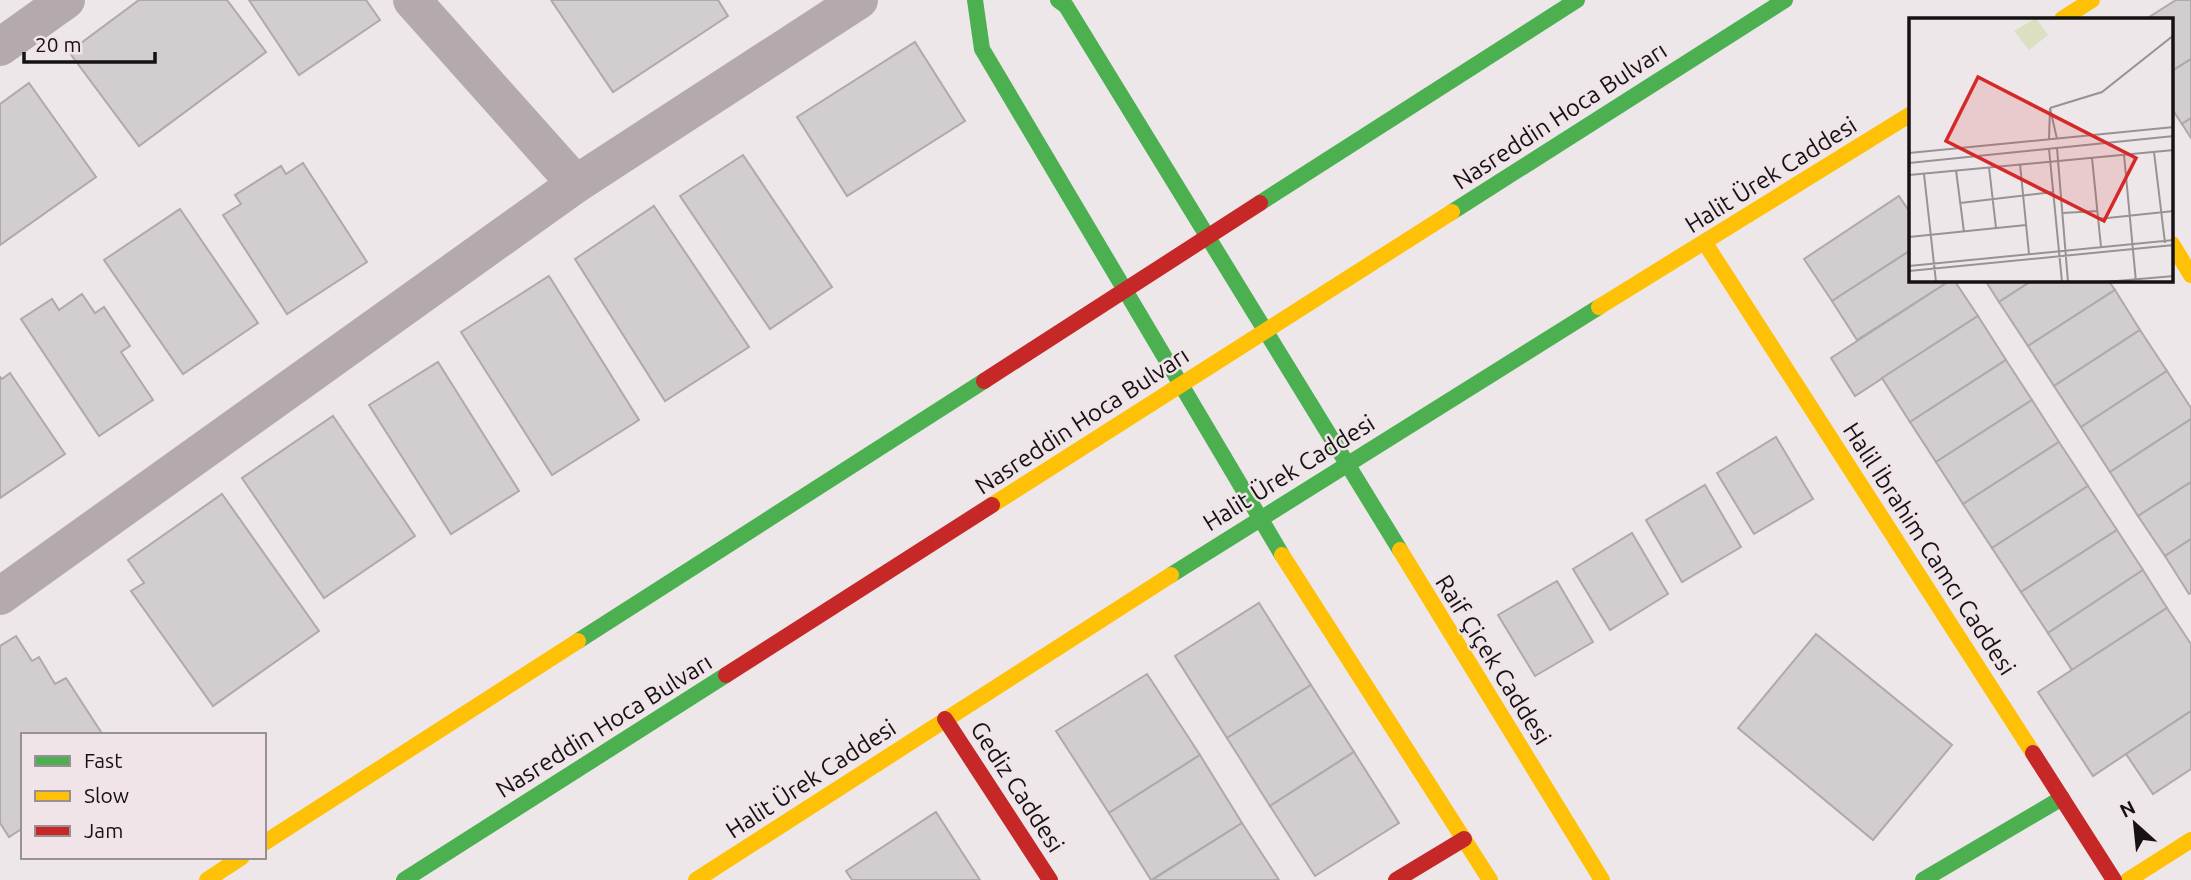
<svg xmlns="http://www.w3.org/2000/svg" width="2191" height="880" font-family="Ubuntu,sans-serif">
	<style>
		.building { fill: #d2cdcf; stroke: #aea9ab; stroke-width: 2 }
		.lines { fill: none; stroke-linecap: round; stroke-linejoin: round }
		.street { stroke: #b4aaae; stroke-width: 38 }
		.fast { stroke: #4caf50; stroke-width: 16 }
		.slow { stroke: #ffc107; stroke-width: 16 }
		.jam { stroke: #c62828; stroke-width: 16 }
		.labels { text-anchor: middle; stroke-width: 5; stroke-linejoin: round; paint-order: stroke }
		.street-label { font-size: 24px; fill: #161214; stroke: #f0e4e9 }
		.inset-road { fill: none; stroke: #979294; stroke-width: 2 }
		.view { fill: #d62828; fill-opacity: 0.15; stroke: #d62828; stroke-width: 3.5 }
		.inset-edge { fill: none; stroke: #161214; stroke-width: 3.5 }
	</style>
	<rect width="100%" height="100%" fill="#ede7ea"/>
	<g class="building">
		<path d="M 139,0 L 227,0 L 266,52 L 139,146 L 69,52 Z"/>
		<path d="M 249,0 L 366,0 L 380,20 L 299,75 Z"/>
		<path d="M 551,0 L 718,0 L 728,16 L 613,92 Z"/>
		<path d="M 2176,0 L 2191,0 L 2191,59 L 2172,71 L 2172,19 L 2146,19 Z"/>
		<path d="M 915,42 L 965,121 L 847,196 L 797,117 Z"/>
		<path d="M 2191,59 L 2191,118 L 2182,124 L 2172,109 L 2172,71 Z"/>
		<path d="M 29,83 L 96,177 L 0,245 L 0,104 Z"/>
		<path d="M 2191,118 L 2191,138 L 2182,124 Z"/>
		<path d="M 743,155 L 832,287 L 770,329 L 680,196 Z"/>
		<path d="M 303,163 L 367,262 L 287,314 L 223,215 L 241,204 L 235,195 L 281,166 L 286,174 Z"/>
		<path d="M 1899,196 L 1911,214 L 1911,250 L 1832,301 L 1804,259 Z"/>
		<path d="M 654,206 L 749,347 L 665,401 L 575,259 Z"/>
		<path d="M 180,209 L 258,323 L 183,374 L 104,260 Z"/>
		<path d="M 1911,250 L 1911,280 L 1951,280 L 1857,340 L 1832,301 Z"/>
		<path d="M 549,276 L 639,420 L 552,475 L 461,332 Z"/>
		<path d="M 1951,280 L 1954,280 L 1978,316 L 1855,396 L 1831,358 Z"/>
		<path d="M 1985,280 L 2033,280 L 1999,302 Z"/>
		<path d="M 2033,280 L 2108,280 L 2115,290 L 2028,346 L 1999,302 Z"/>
		<path d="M 2115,290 L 2140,330 L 2054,386 L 2028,346 Z"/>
		<path d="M 82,294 L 95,313 L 104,307 L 130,346 L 121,352 L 153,400 L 99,436 L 21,319 L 52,299 L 59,310 Z"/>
		<path d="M 1978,316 L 2006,360 L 1910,422 L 1882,378 Z"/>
		<path d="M 2140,330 L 2167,371 L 2081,427 L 2054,386 Z"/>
		<path d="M 2006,360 L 2032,400 L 1936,462 L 1910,422 Z"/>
		<path d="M 438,362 L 519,491 L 451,534 L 369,405 Z"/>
		<path d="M 2167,371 L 2191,408 L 2191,419 L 2110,472 L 2081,427 Z"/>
		<path d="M 10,373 L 65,454 L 0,498 L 0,377 L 2,379 Z"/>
		<path d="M 2032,400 L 2059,442 L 1963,504 L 1936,462 Z"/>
		<path d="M 333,416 L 415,536 L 324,598 L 242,478 Z"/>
		<path d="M 2191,419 L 2191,482 L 2138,516 L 2110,472 Z"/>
		<path d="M 1776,437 L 1813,499 L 1754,534 L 1717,473 Z"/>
		<path d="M 2059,442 L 2088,486 L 1992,548 L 1963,504 Z"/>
		<path d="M 2191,482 L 2191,539 L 2165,556 L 2138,516 Z"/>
		<path d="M 1705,485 L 1741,547 L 1682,582 L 1646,520 Z"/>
		<path d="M 2088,486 L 2117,530 L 2021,592 L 1992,548 Z"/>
		<path d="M 222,494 L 319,631 L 213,706 L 131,591 L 144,583 L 128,560 Z"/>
		<path d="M 2117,530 L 2143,570 L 2048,633 L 2021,592 Z"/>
		<path d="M 1632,533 L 1668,594 L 1610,630 L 1573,569 Z"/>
		<path d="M 2191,539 L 2191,593 L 2189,594 L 2165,556 Z"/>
		<path d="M 2143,570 L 2167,608 L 2072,670 L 2048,633 Z"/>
		<path d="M 1557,581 L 1593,642 L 1535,676 L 1498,615 Z"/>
		<path d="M 1259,603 L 1311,685 L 1227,738 L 1175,656 Z"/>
		<path d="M 2167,608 L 2191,644 L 2191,711 L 2093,776 L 2038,692 Z"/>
		<path d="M 1816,634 L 1952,745 L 1873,840 L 1738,728 Z"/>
		<path d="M 16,636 L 32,661 L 39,657 L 55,684 L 66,678 L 103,735 L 23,735 L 23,828 L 9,837 L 0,823 L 0,646 Z"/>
		<path d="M 1147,674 L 1200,755 L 1109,813 L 1056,731 Z"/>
		<path d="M 1311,685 L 1354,752 L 1270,806 L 1227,738 Z"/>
		<path d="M 2191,711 L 2191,769 L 2153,794 L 2126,754 Z"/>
		<path d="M 1354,752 L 1399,823 L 1315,876 L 1270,806 Z"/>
		<path d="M 1200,755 L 1242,823 L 1151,880 L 1109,813 Z"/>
		<path d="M 936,812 L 980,880 L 852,880 L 846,871 Z"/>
		<path d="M 1242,823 L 1279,880 L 1152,880 Z"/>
	</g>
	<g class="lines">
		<g class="street">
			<path d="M 412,0 L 576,184"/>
			<path d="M 0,47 L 66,0"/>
			<path d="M 0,596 L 576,184 L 859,0"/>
		</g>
		<g class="fast">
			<path d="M 975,0 L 982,49 L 1282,555"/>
			<path d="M 1058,0 L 1066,6 L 1400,550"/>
			<path d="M 1260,203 L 1577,0"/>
			<path d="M 1452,212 L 1785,0"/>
			<path d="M 1171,575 L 1599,307"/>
			<path d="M 578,641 L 984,381"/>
			<path d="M 404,880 L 726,675"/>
			<path d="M 1923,880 L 2062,798"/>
		</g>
		<g class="slow">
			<path d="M 2062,19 L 2092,0"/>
			<path d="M 1705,243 L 2033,753"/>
			<path d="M 2172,244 L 2191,275"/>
			<path d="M 1599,307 L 1911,114"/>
			<path d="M 992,505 L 1452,212"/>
			<path d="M 1400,550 L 1602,880"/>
			<path d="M 1282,555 L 1490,880"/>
			<path d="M 264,843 L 578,641"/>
			<path d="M 207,880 L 242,857"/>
			<path d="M 696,880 L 1171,575"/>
			<path d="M 2128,880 L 2191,840"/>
		</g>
		<g class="jam">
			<path d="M 984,381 L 1260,203"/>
			<path d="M 726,675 L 992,505"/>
			<path d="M 945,719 L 1050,880"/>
			<path d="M 2033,753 L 2114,880"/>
			<path d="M 1396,880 L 1464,839"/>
		</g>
	</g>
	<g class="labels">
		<g class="street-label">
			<text transform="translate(1560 116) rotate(-33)" y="8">Nasreddin Hoca Bulvarı</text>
			<text transform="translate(1771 175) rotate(-32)" y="8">Halit Ürek Caddesi</text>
			<text transform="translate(1082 421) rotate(-33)" y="8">Nasreddin Hoca Bulvarı</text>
			<text transform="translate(1289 473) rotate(-32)" y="8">Halit Ürek Caddesi</text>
			<text transform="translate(1929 549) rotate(57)" y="8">Halil İbrahim Camcı Caddesi</text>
			<text transform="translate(1493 660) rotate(58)" y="8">Raif Çiçek Caddesi</text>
			<text transform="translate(604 726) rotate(-32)" y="8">Nasreddin Hoca Bulvarı</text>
			<text transform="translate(811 779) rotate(-33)" y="8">Halit Ürek Caddesi</text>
			<text transform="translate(1017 787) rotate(57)" y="8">Gediz Caddesi</text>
		</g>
	</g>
	<g transform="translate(1909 18)">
		<rect width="264" height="264" fill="#ede7ea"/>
		<path d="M 127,0 L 139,17 L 120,32 L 105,13 Z" fill="#dce0c1"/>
		<path class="inset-road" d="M 141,90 L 148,121M 141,90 L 193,74 L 265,17M 140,121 L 141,90M 148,130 L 159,264M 140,131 L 153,264M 245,134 L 256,225M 0,135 L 265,109M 215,137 L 227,264M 183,140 L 192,229M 0,145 L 265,118M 111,146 L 120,236M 80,149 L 87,210M 47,152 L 55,214M 15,156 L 27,264M 0,157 L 265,132M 51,185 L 144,174M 153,195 L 189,193M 189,201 L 265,193M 0,219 L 117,207M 0,248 L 265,222M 0,253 L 265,227M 196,264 L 265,258"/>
		<path class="view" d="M 69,59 L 227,140 L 195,203 L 37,123 Z"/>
		<rect width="264" height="264" class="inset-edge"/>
	</g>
	<rect x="21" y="733" width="245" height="126" fill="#f0e4e9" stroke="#999094" stroke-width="2"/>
	<rect x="35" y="756" width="35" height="10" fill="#4caf50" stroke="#999094" stroke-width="2"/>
	<text x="84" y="768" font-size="21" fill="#161214">Fast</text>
	<rect x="35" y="791" width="35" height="10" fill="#ffc107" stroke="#999094" stroke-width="2"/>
	<text x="84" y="803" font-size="21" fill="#161214">Slow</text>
	<rect x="35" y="826" width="35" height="10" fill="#c62828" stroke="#999094" stroke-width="2"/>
	<text x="84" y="838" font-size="21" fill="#161214">Jam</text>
	<g transform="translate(2135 824) rotate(333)" stroke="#f0e4e9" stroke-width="5" paint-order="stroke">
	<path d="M0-5L12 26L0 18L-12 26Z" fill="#161214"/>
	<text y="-10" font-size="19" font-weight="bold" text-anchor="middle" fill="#161214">N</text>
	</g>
	<path d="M24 52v10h131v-10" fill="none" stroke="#161214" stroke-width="3.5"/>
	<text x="35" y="52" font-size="21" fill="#161214" stroke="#f0e4e9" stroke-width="5" paint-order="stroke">20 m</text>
</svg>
